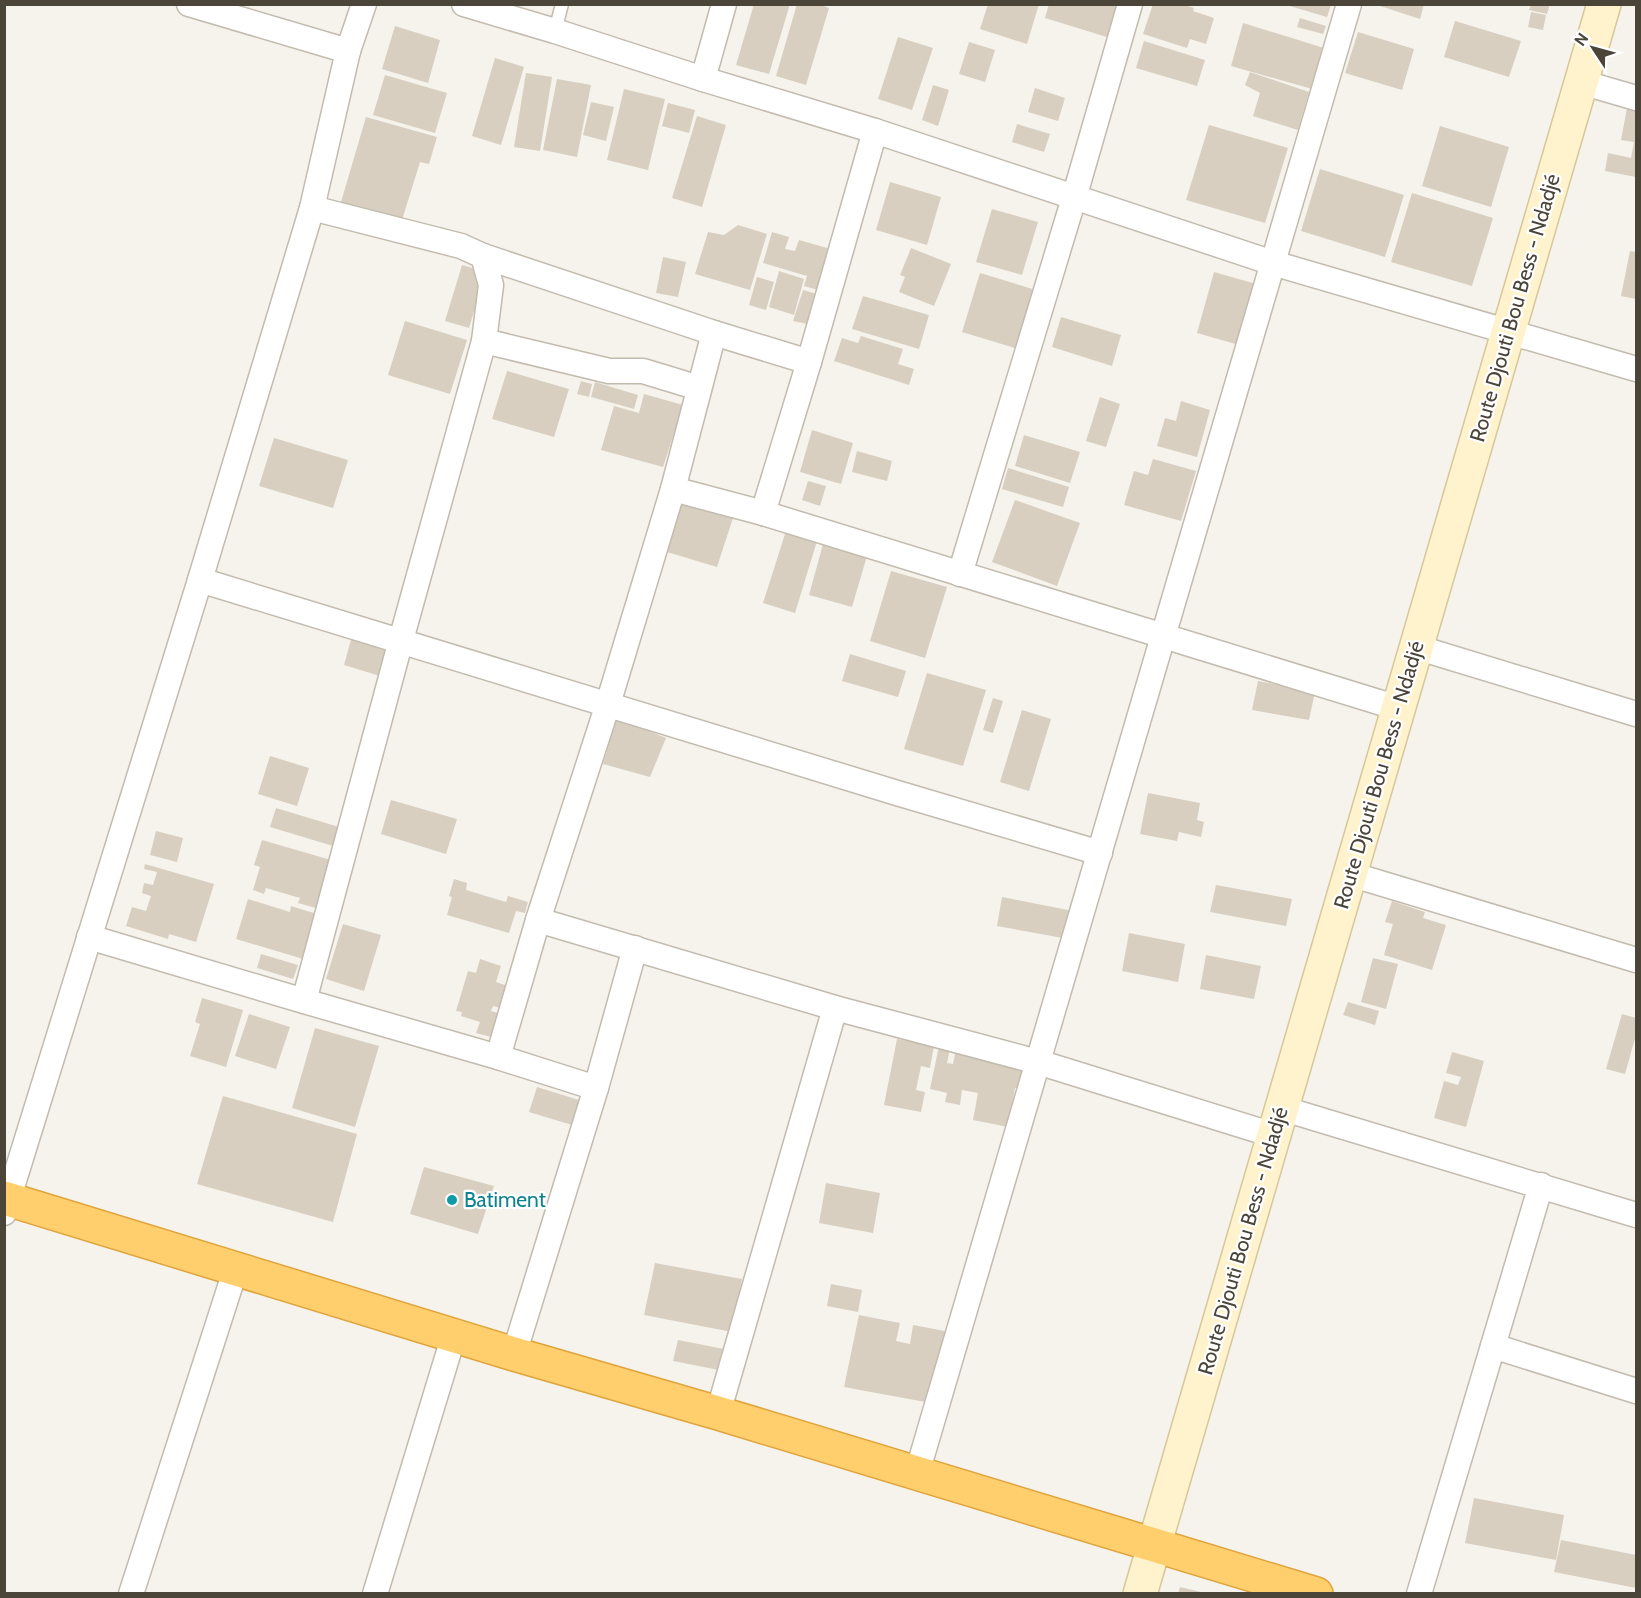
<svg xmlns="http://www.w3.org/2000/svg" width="1641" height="1598" font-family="Cabin,sans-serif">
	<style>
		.building { fill: #d8cfc1 }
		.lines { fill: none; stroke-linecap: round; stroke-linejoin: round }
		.lane-casing { stroke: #c2bbae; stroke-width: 15 }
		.street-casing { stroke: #c2bbae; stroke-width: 27 }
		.secondary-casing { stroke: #d6c79b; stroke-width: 36 }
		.highway-casing { stroke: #e0a43c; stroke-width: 36 }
		.lane { stroke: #fff; stroke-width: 12 }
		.street { stroke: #fff; stroke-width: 24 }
		.secondary { stroke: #fff3cd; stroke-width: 33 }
		.highway { stroke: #ffcf6e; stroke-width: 33 }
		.culture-dot { fill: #0f9aa8; stroke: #fff; stroke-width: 2 }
		.labels { text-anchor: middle; stroke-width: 4.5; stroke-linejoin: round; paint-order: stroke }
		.street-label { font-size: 21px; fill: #4b4439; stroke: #fff }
		.culture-label { font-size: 21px; fill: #0d838f; stroke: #fff; text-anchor: start }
	</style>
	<rect width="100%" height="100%" fill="#f6f3ec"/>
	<g class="building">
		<path d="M 754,4 L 790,4 L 769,74 L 736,65 Z"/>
		<path d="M 797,4 L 818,4 L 829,8 L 806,85 L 776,76 Z"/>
		<path d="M 988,4 L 1039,4 L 1027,44 L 980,29 Z"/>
		<path d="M 1049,4 L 1121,4 L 1110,38 L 1045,18 Z"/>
		<path d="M 1153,4 L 1181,4 L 1194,8 L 1193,11 L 1214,18 L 1206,44 L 1190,39 L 1187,48 L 1143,34 Z"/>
		<path d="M 1374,4 L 1424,4 L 1420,19 Z"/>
		<path d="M 1531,4 L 1550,4 L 1547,14 L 1529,10 Z"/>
		<path d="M 1286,5 L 1331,5 L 1327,17 Z"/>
		<path d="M 1531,12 L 1546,15 L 1543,30 L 1528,27 Z"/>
		<path d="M 1300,18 L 1326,26 L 1323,34 L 1297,27 Z"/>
		<path d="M 1455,21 L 1521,41 L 1509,77 L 1444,57 Z"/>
		<path d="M 1243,23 L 1324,48 L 1312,89 L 1231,66 Z"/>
		<path d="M 395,26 L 440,40 L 428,83 L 382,69 Z"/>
		<path d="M 1358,32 L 1414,49 L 1402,90 L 1345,73 Z"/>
		<path d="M 898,37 L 933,48 L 912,110 L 878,99 Z"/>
		<path d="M 1144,41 L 1205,60 L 1197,86 L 1136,68 Z"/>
		<path d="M 969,42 L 995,50 L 985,82 L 959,74 Z"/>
		<path d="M 495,58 L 524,67 L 501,145 L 472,136 Z"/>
		<path d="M 1250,72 L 1309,92 L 1298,130 L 1253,116 L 1260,93 L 1245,85 Z"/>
		<path d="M 526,73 L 552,77 L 540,151 L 514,147 Z"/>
		<path d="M 385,75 L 447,93 L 435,133 L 373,115 Z"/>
		<path d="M 557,79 L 591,85 L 577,157 L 543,150 Z"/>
		<path d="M 933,85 L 949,90 L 938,126 L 922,120 Z"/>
		<path d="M 1035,88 L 1065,98 L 1058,121 L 1028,112 Z"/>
		<path d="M 624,89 L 665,99 L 648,170 L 607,160 Z"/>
		<path d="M 591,102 L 614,107 L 606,141 L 583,135 Z"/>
		<path d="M 668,103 L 695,110 L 689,133 L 662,126 Z"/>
		<path d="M 1627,108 L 1636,110 L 1636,177 L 1605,171 L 1608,153 L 1631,158 L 1634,142 L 1621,140 Z"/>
		<path d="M 697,116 L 726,125 L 702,207 L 672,198 Z"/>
		<path d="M 366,117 L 437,137 L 429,164 L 420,162 L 402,220 L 341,202 Z"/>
		<path d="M 1017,124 L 1050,134 L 1044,152 L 1012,142 Z"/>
		<path d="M 1209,125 L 1288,148 L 1265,223 L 1186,200 Z"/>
		<path d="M 1440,126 L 1509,147 L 1491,207 L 1422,186 Z"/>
		<path d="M 1320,169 L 1404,195 L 1385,257 L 1301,231 Z"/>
		<path d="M 890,182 L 941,197 L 927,245 L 876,230 Z"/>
		<path d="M 1412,193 L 1493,218 L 1472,286 L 1391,262 Z"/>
		<path d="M 992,209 L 1038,222 L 1022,275 L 976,262 Z"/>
		<path d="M 738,225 L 767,234 L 750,290 L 695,274 L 708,232 L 724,235 Z"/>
		<path d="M 772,232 L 789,237 L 785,249 L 795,251 L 799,240 L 834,250 L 821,291 L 804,286 L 807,276 L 763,263 Z"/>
		<path d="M 911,248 L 951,264 L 934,306 L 899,292 L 905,277 L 900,275 Z"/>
		<path d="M 1630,251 L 1636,252 L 1636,299 L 1621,296 Z"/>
		<path d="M 663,257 L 686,262 L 678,297 L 656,293 Z"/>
		<path d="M 462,265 L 486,272 L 469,328 L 445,321 Z"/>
		<path d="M 779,271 L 804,279 L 794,315 L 769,307 Z"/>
		<path d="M 1214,272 L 1256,284 L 1239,345 L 1197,333 Z"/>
		<path d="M 980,273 L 1036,290 L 1018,349 L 962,332 Z"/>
		<path d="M 757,277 L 774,282 L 766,310 L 749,305 Z"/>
		<path d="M 803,290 L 817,294 L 808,324 L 793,321 Z"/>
		<path d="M 863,296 L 929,315 L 919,349 L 852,329 Z"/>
		<path d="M 1061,317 L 1121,335 L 1112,366 L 1052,347 Z"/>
		<path d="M 405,321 L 467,340 L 450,394 L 388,375 Z"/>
		<path d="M 861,336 L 903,349 L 898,364 L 914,369 L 909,385 L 834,361 L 842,338 L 858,343 Z"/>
		<path d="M 507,371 L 569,389 L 554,437 L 492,419 Z"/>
		<path d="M 581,381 L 592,384 L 589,397 L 577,394 Z"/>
		<path d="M 595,382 L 638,395 L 634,409 L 591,397 Z"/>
		<path d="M 644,394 L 683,405 L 663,467 L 601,450 L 614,406 L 639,413 Z"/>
		<path d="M 1100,397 L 1120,404 L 1106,447 L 1086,441 Z"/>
		<path d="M 1181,401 L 1210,410 L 1197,457 L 1157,446 L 1165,418 L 1176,421 Z"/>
		<path d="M 812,430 L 853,443 L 841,484 L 800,472 Z"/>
		<path d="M 1024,435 L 1080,452 L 1070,483 L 1015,466 Z"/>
		<path d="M 274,438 L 348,460 L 333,508 L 259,486 Z"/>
		<path d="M 857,451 L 892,461 L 887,481 L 852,472 Z"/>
		<path d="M 1153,459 L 1196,471 L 1181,521 L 1124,505 L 1134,471 L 1148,475 Z"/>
		<path d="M 1008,468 L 1069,487 L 1063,507 L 1002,489 Z"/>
		<path d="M 808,481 L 826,486 L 820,506 L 802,500 Z"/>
		<path d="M 1015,500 L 1080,523 L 1057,586 L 992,562 Z"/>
		<path d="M 682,502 L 733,518 L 717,567 L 667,552 Z"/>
		<path d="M 786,531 L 817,541 L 795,613 L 763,603 Z"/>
		<path d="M 825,537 L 869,549 L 852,607 L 809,595 Z"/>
		<path d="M 891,571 L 947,587 L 925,658 L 870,641 Z"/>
		<path d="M 352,636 L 389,647 L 380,676 L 344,665 Z"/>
		<path d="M 850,654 L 906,671 L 898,697 L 842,681 Z"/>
		<path d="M 927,673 L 986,690 L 963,766 L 904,749 Z"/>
		<path d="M 1258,681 L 1315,692 L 1309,720 L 1252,710 Z"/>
		<path d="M 993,698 L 1003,701 L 993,733 L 983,730 Z"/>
		<path d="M 1022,710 L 1051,719 L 1029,791 L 1000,782 Z"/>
		<path d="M 617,718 L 666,738 L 650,777 L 603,764 Z"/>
		<path d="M 270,756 L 309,768 L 297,806 L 258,794 Z"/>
		<path d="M 1148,793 L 1200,803 L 1197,820 L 1204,822 L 1201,837 L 1179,832 L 1177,841 L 1140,834 Z"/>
		<path d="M 391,800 L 457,819 L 446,854 L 381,834 Z"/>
		<path d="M 276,808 L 339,827 L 333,846 L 270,827 Z"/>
		<path d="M 156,831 L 183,838 L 177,862 L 150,855 Z"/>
		<path d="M 262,840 L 331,860 L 316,908 L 298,903 L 300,898 L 266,888 L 264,894 L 253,890 L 260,867 L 254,865 Z"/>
		<path d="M 145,864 L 214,884 L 196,942 L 169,934 L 168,939 L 126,926 L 132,907 L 146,911 L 151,896 L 142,893 L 144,883 L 153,885 L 157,872 L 144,869 Z"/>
		<path d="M 454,879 L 467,883 L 466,890 L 506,902 L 508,896 L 528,902 L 525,913 L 516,911 L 509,933 L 447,915 L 452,897 L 449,896 Z"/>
		<path d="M 1216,885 L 1292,899 L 1286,926 L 1210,912 Z"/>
		<path d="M 1002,897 L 1073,911 L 1068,939 L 997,926 Z"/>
		<path d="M 248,899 L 290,912 L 291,906 L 317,914 L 303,959 L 236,939 Z"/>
		<path d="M 1392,901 L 1425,912 L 1423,918 L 1446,925 L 1432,970 L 1384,955 L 1393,924 L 1385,922 Z"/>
		<path d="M 343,924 L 381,935 L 364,991 L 326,979 Z"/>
		<path d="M 1129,933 L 1185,944 L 1178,982 L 1122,971 Z"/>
		<path d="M 261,954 L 298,965 L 293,979 L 257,968 Z"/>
		<path d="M 1206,955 L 1261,966 L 1254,999 L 1200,989 Z"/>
		<path d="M 1373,958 L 1398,964 L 1386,1009 L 1361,1002 Z"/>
		<path d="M 480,959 L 501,966 L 496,982 L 508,986 L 501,1008 L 493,1006 L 491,1011 L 498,1013 L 491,1037 L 476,1033 L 480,1022 L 461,1016 L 462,1012 L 456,1011 L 468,971 L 476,973 Z"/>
		<path d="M 202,998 L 243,1010 L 226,1067 L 190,1056 L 200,1024 L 195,1022 Z"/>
		<path d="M 1348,1002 L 1379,1011 L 1375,1025 L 1343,1015 Z"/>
		<path d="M 249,1014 L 290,1027 L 276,1069 L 235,1056 Z"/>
		<path d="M 1622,1014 L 1636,1018 L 1636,1035 L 1625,1074 L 1606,1069 Z"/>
		<path d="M 315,1028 L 379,1046 L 355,1127 L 292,1108 Z"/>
		<path d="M 897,1039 L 934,1046 L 930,1068 L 921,1066 L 916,1090 L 925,1092 L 921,1112 L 884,1105 Z"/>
		<path d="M 939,1046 L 950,1048 L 947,1063 L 953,1064 L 956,1049 L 1026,1062 L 1021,1089 L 1015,1088 L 1008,1127 L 973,1120 L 978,1093 L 962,1090 L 960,1105 L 945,1102 L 947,1093 L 930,1089 Z"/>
		<path d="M 1452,1052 L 1484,1061 L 1466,1127 L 1434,1118 L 1444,1081 L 1458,1085 L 1461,1077 L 1446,1073 Z"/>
		<path d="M 537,1087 L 579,1100 L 572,1125 L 529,1112 Z"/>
		<path d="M 223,1096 L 357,1134 L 333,1222 L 197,1184 Z"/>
		<path d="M 424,1167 L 494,1186 L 478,1234 L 410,1214 Z"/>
		<path d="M 826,1183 L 880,1193 L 873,1233 L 819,1223 Z"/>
		<path d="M 655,1263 L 742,1279 L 732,1332 L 644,1315 Z"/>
		<path d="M 831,1284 L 862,1290 L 858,1312 L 827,1306 Z"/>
		<path d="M 859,1315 L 900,1323 L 896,1341 L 910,1344 L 913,1325 L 950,1332 L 936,1404 L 844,1387 Z"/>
		<path d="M 678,1340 L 724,1349 L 719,1370 L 673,1361 Z"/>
		<path d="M 1474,1498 L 1564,1515 L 1556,1560 L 1465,1543 Z"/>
		<path d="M 1561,1540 L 1636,1555 L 1636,1588 L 1554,1572 Z"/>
		<path d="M 1180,1587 L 1205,1593 L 1205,1594 L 1178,1594 Z"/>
	</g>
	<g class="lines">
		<g class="lane-casing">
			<path id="lane" d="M 555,31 L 562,4"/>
		</g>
		<g class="street-casing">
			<g id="street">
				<path d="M 189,4 L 348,51"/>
				<path d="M 464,4 L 555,31 L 703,79 L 875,131 L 1273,263 L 1636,369"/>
				<path d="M 703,79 L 724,4"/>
				<path d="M 1581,82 L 1636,98"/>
				<path d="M 483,256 L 714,333 L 809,362"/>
				<path d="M 484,341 L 609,371 L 643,371 L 699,388"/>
				<path d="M 673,489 L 763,513 L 1398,708"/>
				<path d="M 763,513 L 809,362 L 875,131"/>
				<path d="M 960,574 L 1074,198 L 1130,4"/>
				<path d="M 200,580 L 897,793 L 1100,853"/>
				<path d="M 1416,647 L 1636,714"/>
				<path d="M 1350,874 L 1636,960"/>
				<path d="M 538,920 L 835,1008 L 1038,1062 L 1273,1135"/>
				<path d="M 89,937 L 304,1001 L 498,1057 L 596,1088"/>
				<path d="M 304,1001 L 401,640 L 484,341 L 491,285 L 483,256 L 461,246 L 312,208"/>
				<path d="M 498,1057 L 538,920 L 608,704 L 673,489 L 714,333"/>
				<path d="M 1281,1108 L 1636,1215"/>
				<path d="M 4,1213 L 200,580 L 312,208 L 348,51 L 364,4"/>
				<path d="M 1493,1346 L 1636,1391"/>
				<path d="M 514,1354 L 596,1088 L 635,948"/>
				<path d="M 718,1413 L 835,1008"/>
				<path d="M 917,1473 L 1349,4"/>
				<path d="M 131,1594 L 236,1268"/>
				<path d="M 375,1594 L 454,1335"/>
				<path d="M 1419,1594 L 1541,1185"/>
			</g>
		</g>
		<g class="secondary-casing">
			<path id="secondary" d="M 1140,1594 L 1604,4"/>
		</g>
		<g class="highway-casing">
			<path id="highway" d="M 4,1198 L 514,1354 L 718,1413 L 1316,1594"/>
		</g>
		<use href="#lane" class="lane"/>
		<use href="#street" class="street"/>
		<use href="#secondary" class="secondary"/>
		<use href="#highway" class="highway"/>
	</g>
	<circle class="culture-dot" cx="452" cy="1200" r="6"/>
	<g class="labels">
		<g class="street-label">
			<text transform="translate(1515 308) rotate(-74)" y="7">Route Djouti Bou Bess - Ndadjé</text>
			<text transform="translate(1379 775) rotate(-74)" y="7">Route Djouti Bou Bess - Ndadjé</text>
			<text transform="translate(1243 1241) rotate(-74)" y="7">Route Djouti Bou Bess - Ndadjé</text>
		</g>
		<g class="culture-label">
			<text x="464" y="1207">Batiment</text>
		</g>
	</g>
	<rect width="1641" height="1598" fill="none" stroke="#4b4439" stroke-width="12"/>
	<g transform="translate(1593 48) rotate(306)" stroke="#ffffff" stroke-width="4.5" paint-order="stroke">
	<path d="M0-4.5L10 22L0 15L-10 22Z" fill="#4b4439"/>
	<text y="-9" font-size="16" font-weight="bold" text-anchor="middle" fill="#4b4439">N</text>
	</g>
</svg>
